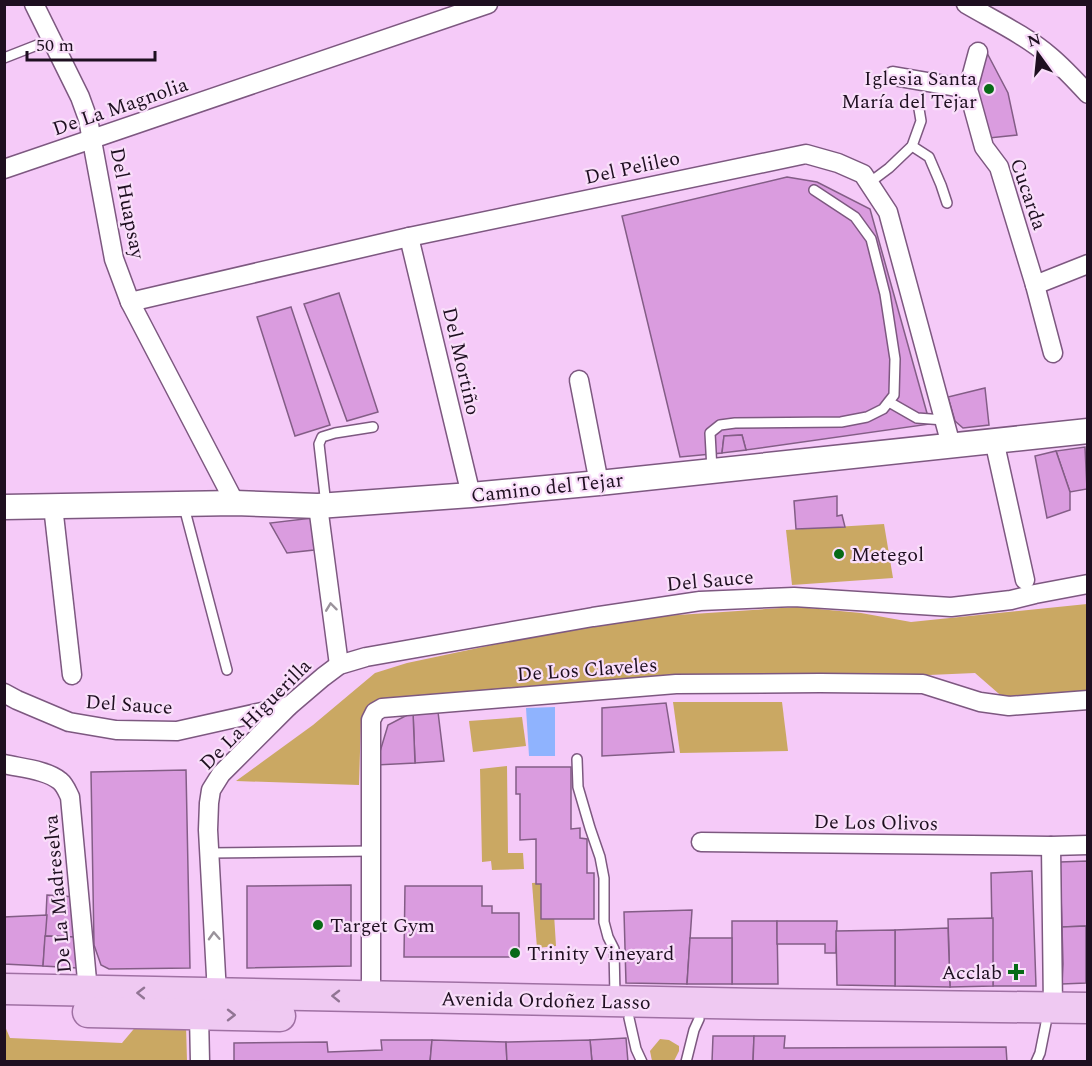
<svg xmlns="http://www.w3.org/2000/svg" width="1092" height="1066" font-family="Spectral,serif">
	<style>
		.green { fill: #caa863 }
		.water { fill: #8fb3fe }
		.building { fill: #da9cdf; stroke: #835d86; stroke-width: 1.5 }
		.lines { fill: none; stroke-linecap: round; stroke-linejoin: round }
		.service-casing { stroke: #7d5880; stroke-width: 12 }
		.minor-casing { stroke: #7d5880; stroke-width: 21 }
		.tertiary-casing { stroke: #7d5880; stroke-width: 27 }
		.primary-casing { stroke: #9f70a3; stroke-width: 33 }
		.service { stroke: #fff; stroke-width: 9 }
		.minor { stroke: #fff; stroke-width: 18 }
		.tertiary { stroke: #fff; stroke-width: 24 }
		.primary { stroke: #efc9f2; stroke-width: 30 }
		.oneway { stroke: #9a939b }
		.oneway2 { stroke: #917594 }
		.poi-dot { fill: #076a16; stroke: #f9defa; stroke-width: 2 }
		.labels { text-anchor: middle; stroke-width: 4.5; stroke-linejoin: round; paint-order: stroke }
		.poi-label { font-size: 20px; fill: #1e0f20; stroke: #f9defa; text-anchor: start }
		.street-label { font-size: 20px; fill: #1e0f20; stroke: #f9defa }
	</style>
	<rect width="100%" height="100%" fill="#f5caf8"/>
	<g class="green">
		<path d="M 884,524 L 893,578 L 792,585 L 786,530 Z"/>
		<path d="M 1087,604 L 1087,696 L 1006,700 L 975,673 L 384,699 L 372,706 L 361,719 L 359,785 L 236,781 L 313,725 L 375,673 L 407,663 L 539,635 L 663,616 L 797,607 L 861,613 L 911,622 Z"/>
		<path d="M 673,702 L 782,702 L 788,751 L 680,753 Z"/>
		<path d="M 522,717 L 526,746 L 473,752 L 469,721 Z"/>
		<path d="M 507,766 L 508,853 L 523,853 L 524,869 L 492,870 L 491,861 L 482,862 L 480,769 Z"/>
		<path d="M 552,882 L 556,946 L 537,948 L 532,883 Z"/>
		<path d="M 4,1024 L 10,1038 L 122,1043 L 138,1024 L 186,1025 L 187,1061 L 5,1061 Z"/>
		<path d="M 660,1039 L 669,1040 L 679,1046 L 679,1051 L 674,1061 L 652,1061 L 650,1051 Z"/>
	</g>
	<path class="water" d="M 555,707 L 555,756 L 529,756 L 526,708 Z"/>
	<g class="building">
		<path d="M 986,51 L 1008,93 L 1017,135 L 989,138 L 976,88 Z"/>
		<path d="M 787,177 L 817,182 L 870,209 L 930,424 L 746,450 L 742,435 L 724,436 L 722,453 L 680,457 L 622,216 Z"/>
		<path d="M 339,293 L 378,412 L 347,421 L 304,304 Z"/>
		<path d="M 291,307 L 330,425 L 295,436 L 257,317 Z"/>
		<path d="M 985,388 L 989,425 L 963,428 L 955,421 L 948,397 Z"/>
		<path d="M 742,435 L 746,450 L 722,453 L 724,436 Z"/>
		<path d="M 1085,447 L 1087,489 L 1070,492 L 1056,451 Z"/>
		<path d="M 1056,451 L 1070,492 L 1070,510 L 1047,518 L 1035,456 Z"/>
		<path d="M 837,496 L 837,516 L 842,515 L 845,527 L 796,529 L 794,501 Z"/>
		<path d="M 312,518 L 314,550 L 287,553 L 270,523 Z"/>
		<path d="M 666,703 L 674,752 L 602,756 L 602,708 Z"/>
		<path d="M 413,712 L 438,712 L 444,761 L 415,763 Z"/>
		<path d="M 413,712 L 415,763 L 376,765 L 388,725 Z"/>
		<path d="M 516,767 L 571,767 L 571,829 L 580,828 L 580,838 L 587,839 L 587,873 L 594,873 L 594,919 L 541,919 L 541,884 L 536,884 L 536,839 L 520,840 L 520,794 L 516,794 Z"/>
		<path d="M 186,770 L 190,968 L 109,969 L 101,965 L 94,945 L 91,772 Z"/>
		<path d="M 1088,861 L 1088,926 L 1062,927 L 1060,862 Z"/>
		<path d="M 1032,871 L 1036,986 L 993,986 L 991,873 Z"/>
		<path d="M 351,885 L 351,966 L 247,968 L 247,886 Z"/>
		<path d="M 405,886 L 482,886 L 482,906 L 492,906 L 492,913 L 519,913 L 519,957 L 404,957 Z"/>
		<path d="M 47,895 L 76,897 L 77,937 L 45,936 Z"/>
		<path d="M 692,910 L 687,984 L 626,983 L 624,912 Z"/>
		<path d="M 47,915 L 43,966 L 4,964 L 4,917 Z"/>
		<path d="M 993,918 L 993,986 L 950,987 L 948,919 Z"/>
		<path d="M 732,921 L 777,921 L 778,984 L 732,984 Z"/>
		<path d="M 777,921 L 837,921 L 836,953 L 825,953 L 825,944 L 777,944 Z"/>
		<path d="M 1086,926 L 1086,983 L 1062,984 L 1063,964 L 1062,927 Z"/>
		<path d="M 948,928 L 950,987 L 895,986 L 895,930 Z"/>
		<path d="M 895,930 L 895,986 L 837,985 L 836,931 Z"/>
		<path d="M 45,936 L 77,937 L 77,968 L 43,966 Z"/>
		<path d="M 690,938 L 732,938 L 732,984 L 687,984 Z"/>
		<path d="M 713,1036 L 754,1036 L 753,1062 L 712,1062 Z"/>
		<path d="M 754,1036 L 785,1036 L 784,1048 L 1006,1047 L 1007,1062 L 753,1062 Z"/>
		<path d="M 626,1038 L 628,1062 L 592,1062 L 590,1040 Z"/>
		<path d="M 381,1040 L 432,1040 L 430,1062 L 234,1062 L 234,1043 L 327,1042 L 328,1052 L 382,1050 Z"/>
		<path d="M 432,1040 L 506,1042 L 507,1062 L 430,1062 Z"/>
		<path d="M 590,1040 L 592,1062 L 507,1062 L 506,1042 Z"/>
	</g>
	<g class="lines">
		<g class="service-casing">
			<g id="service">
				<path d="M 4,58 L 50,40"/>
				<path d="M 912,146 L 929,157 L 941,185 L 947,203"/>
				<path d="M 869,183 L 889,168 L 912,146 L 921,121 L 919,109"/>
				<path d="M 889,402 L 917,418 L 944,420"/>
				<path d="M 712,470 L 710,433 L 720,425 L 735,423 L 841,422 L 867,417 L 883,409 L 894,395 L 895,359 L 885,294 L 871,239 L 855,217 L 814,190"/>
				<path d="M 326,505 L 319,444 L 322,437 L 335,433 L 373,427"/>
				<path d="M 184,507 L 227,670"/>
				<path d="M 577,759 L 578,787 L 590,828 L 600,857 L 604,878 L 604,922 L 608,937 L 614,949 L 615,996"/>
				<path d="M 209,853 L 370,851"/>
				<path d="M 629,1018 L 636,1049 L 642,1062"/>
				<path d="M 686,1062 L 694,1030 L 699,1019"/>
				<path d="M 1036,1062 L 1040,1053 L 1046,1023"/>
			</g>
		</g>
		<g class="minor-casing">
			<g id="minor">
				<path d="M 34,4 L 80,97 L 88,119 L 114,259 L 130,302 L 235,503"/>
				<path d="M 966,4 C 995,21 1025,35 1051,57 C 1064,68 1076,81 1088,94"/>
				<path d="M 978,52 L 968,89 L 984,147 L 999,167 L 1035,285 L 1053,353"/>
				<path d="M 893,76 L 968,89"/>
				<path d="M 4,169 L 488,4"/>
				<path d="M 409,237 L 471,495"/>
				<path d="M 1035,285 L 1088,264"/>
				<path d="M 130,302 L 409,237 L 806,154 L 838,163 L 863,174 L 888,212 L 951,445"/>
				<path d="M 579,380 L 599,483"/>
				<path d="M 994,440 L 1025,580"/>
				<path d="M 53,506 L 72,675"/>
				<path d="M 318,506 L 339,665"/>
				<path d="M 4,693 L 17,700 L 69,722 L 116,730 L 177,731 L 289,706"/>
				<path d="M 4,764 C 21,768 47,770 60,781 C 65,785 67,791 70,797 L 88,991"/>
				<path d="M 701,842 L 1051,846 L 1088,845"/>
				<path d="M 1051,846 L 1053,1008"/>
				<path d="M 217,994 L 208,830 L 209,803 L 211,790 L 221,774 L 289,706 L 323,677 L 339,665 L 366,657 L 593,617 L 700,601 L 794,597 L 951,607 L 1011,600 L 1035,594 L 1088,584"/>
				<path d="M 371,997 L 371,720 L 375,712 L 382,708 L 676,684 L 820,683 L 923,684 L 980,702 L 1009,706 L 1088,700"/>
				<path d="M 199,1015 L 200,1062"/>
			</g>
		</g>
		<g class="tertiary-casing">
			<path id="tertiary" d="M 4,507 L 235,503 L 318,506 L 471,495 L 599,483 L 1088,431"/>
		</g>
		<g class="primary-casing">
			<g id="primary">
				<path d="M 4,989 L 760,1004 L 1088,1008"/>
				<path d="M 88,1012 L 280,1016"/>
			</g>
		</g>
		<use href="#service" class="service"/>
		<use href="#minor" class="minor"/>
		<use href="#tertiary" class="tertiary"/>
		<use href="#primary" class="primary"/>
	</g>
	<defs><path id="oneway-chevron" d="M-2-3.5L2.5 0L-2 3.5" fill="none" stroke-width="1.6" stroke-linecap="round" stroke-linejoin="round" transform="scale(1.5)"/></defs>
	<g class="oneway">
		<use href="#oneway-chevron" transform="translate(331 607) rotate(-97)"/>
		<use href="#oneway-chevron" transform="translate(214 936) rotate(-93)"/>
	</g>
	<g class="oneway2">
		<use href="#oneway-chevron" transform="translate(141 993) rotate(-179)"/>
		<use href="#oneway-chevron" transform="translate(336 996) rotate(-179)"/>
		<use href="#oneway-chevron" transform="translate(231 1015)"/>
	</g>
	<g class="poi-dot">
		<circle cx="989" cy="89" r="6"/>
		<circle cx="839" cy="554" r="6"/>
		<circle cx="318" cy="925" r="6"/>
		<circle cx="515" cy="953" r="6"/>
		<path d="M1013 963h6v6h6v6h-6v6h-6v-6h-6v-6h6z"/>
	</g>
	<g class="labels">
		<g class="poi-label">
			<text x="977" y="85" text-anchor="end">Iglesia Santa<tspan x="977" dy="23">María del Tejar</tspan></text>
			<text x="851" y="561">Metegol</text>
			<text x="330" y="932">Target Gym</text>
			<text x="527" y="960">Trinity Vineyard</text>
			<text x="1002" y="979" text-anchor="end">Acclab</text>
		</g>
		<g class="street-label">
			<text transform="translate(120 106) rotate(-19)" y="7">De La Magnolia</text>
			<text transform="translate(632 167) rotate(-12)" y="7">Del Pelileo</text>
			<text transform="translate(1029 194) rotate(71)" y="7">Cucarda</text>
			<text transform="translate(128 203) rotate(79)" y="7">Del Huapsay</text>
			<text transform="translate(462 361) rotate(77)" y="7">Del Mortiño</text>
			<text transform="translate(547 487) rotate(-6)" y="7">Camino del Tejar</text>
			<text transform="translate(710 580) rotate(-5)" y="7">Del Sauce</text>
			<text transform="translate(587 669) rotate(-4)" y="7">De Los Claveles</text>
			<text transform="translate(129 704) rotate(4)" y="7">Del Sauce</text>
			<text transform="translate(255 714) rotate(-45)" y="7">De La Higuerilla</text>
			<text transform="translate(876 822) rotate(1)" y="7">De Los Olivos</text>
			<text transform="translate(57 894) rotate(-95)" y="7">De La Madreselva</text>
			<text transform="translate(546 1000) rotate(1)" y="7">Avenida Ordoñez Lasso</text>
		</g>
	</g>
	<rect width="1092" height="1066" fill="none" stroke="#1e0f20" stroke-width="12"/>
	<g transform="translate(1038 54) rotate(345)" stroke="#f9defa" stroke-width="4.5" paint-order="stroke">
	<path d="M0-4.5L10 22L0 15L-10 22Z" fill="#1e0f20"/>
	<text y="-9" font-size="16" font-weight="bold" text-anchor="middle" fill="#1e0f20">N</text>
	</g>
	<path d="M27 51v9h128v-9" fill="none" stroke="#1e0f20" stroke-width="3"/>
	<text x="36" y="51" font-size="18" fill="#1e0f20" stroke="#f9defa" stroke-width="4.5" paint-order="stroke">50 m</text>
</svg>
